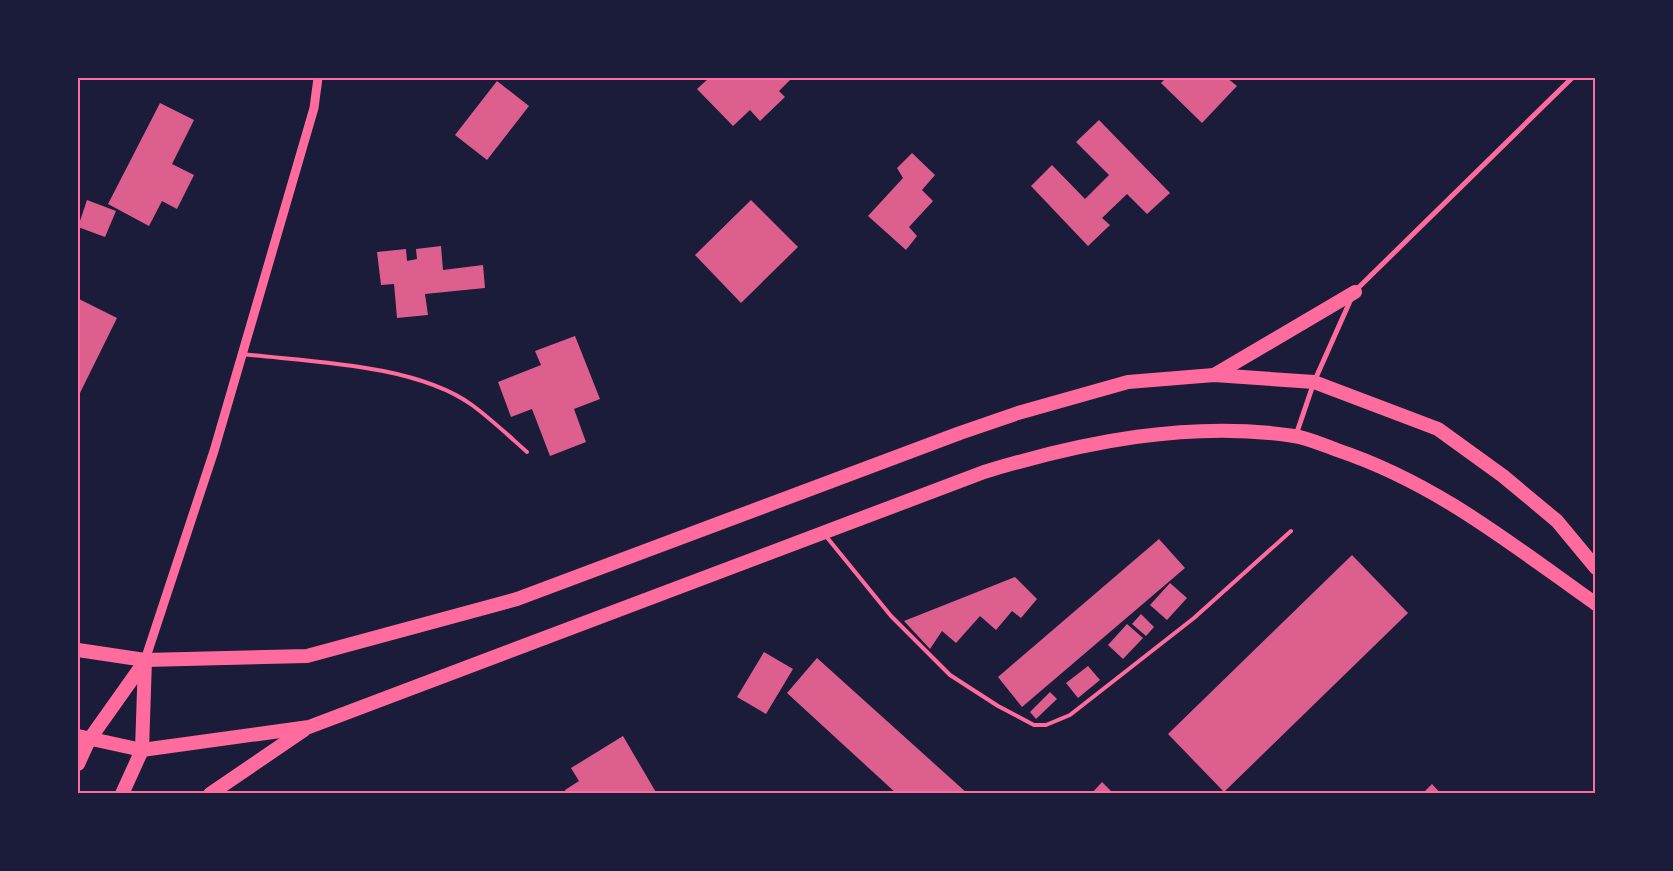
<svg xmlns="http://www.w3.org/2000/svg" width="1673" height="871" font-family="'DM Sans',sans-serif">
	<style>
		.building { fill: #dd5f8e }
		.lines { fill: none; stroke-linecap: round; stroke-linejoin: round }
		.service { stroke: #ff6b9d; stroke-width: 4 }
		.minor { stroke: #ff6b9d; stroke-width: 5 }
		.tertiary { stroke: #ff6b9d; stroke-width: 9 }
		.trunk { stroke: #ff6b9d; stroke-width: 14 }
		.neatline { fill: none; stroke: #ff6b9d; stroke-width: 2 }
	</style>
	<rect width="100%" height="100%" fill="#1b1b3a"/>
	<g class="building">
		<path d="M 709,78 L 792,78 L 779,91 L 785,97 L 760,121 L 750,110 L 733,126 L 697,89 Z"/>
		<path d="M 1166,78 L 1227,78 L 1237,86 L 1202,123 L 1161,83 Z"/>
		<path d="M 497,81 L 529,106 L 487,160 L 455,135 Z"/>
		<path d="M 160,103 L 194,120 L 172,164 L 194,175 L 177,209 L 162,201 L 149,226 L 108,204 Z"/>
		<path d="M 1099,120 L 1170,193 L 1147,214 L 1127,194 L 1102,218 L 1110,225 L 1088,246 L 1031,186 L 1052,165 L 1085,199 L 1109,175 L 1076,142 Z"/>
		<path d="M 912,153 L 935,175 L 922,190 L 933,201 L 909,227 L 917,236 L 906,250 L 868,216 L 903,178 L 897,168 Z"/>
		<path d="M 87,200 L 116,211 L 105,237 L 78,227 Z"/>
		<path d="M 751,200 L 798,247 L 741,303 L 695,255 Z"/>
		<path d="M 441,246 L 443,270 L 483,265 L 485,288 L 425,294 L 428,315 L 397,318 L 394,284 L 381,285 L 377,252 L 406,249 L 407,261 L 417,259 L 416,249 Z"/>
		<path d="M 79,299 L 117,318 L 78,397 L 78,301 Z"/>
		<path d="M 575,336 L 600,399 L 574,409 L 586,442 L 550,456 L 532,409 L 511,417 L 498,382 L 541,365 L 535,351 Z"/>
		<path d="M 1159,539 L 1185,568 L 1022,707 L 998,677 Z"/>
		<path d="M 1352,555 L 1408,613 L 1224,792 L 1168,734 Z"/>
		<path d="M 1015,577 L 1037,599 L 1021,618 L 1012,611 L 996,630 L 980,616 L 956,643 L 942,631 L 930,649 L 904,621 Z"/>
		<path d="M 1170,583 L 1187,598 L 1167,620 L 1150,605 Z"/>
		<path d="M 1141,614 L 1154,627 L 1146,636 L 1132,624 Z"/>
		<path d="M 1127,624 L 1143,638 L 1123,659 L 1108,645 Z"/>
		<path d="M 764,652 L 793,669 L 766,714 L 737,697 Z"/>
		<path d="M 817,658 L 968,794 L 897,794 L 787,693 Z"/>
		<path d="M 1088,666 L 1100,680 L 1078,698 L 1066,683 Z"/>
		<path d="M 1050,692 L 1057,699 L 1036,719 L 1030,712 Z"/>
		<path d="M 623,736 L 657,794 L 567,794 L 565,790 L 579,781 L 571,768 Z"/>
		<path d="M 1102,782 L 1114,794 L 1091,794 Z"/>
		<path d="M 1432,784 L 1441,794 L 1422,794 Z"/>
	</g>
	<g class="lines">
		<g class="service">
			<path d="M 242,354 C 311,362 415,364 472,405 C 491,419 509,436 527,452"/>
			<path d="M 825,535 L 891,616 L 950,675 L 998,706 L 1034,725 L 1046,725 L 1070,715 L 1194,618 L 1291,531"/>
		</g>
		<g class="minor">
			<path d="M 1355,291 L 1572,78"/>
			<path d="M 1296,435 L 1314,382 L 1351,299"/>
		</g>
		<path class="tertiary" d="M 145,660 L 214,451 L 314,108 L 318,78"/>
		<g class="trunk">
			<path d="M 1214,375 L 1355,292"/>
			<path d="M 78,650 L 145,660 L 307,656 L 517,599 L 960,433 L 1018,413 L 1128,382 L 1214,375 L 1314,382 L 1438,429 L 1503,476 L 1557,521 L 1596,568"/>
			<path d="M 78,736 L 142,750 L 309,727 L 984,472 C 1082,442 1191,420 1294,436 C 1308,438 1323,445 1337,450 C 1436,483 1511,544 1596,604"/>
			<path d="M 78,764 L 89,740 L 145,661"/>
			<path d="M 122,794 L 142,750 L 145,660"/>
			<path d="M 210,794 L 304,730"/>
		</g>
	</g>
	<rect width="1673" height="871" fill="none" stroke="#1b1b3a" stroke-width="158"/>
	<rect x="79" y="79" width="1515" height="713" class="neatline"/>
</svg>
